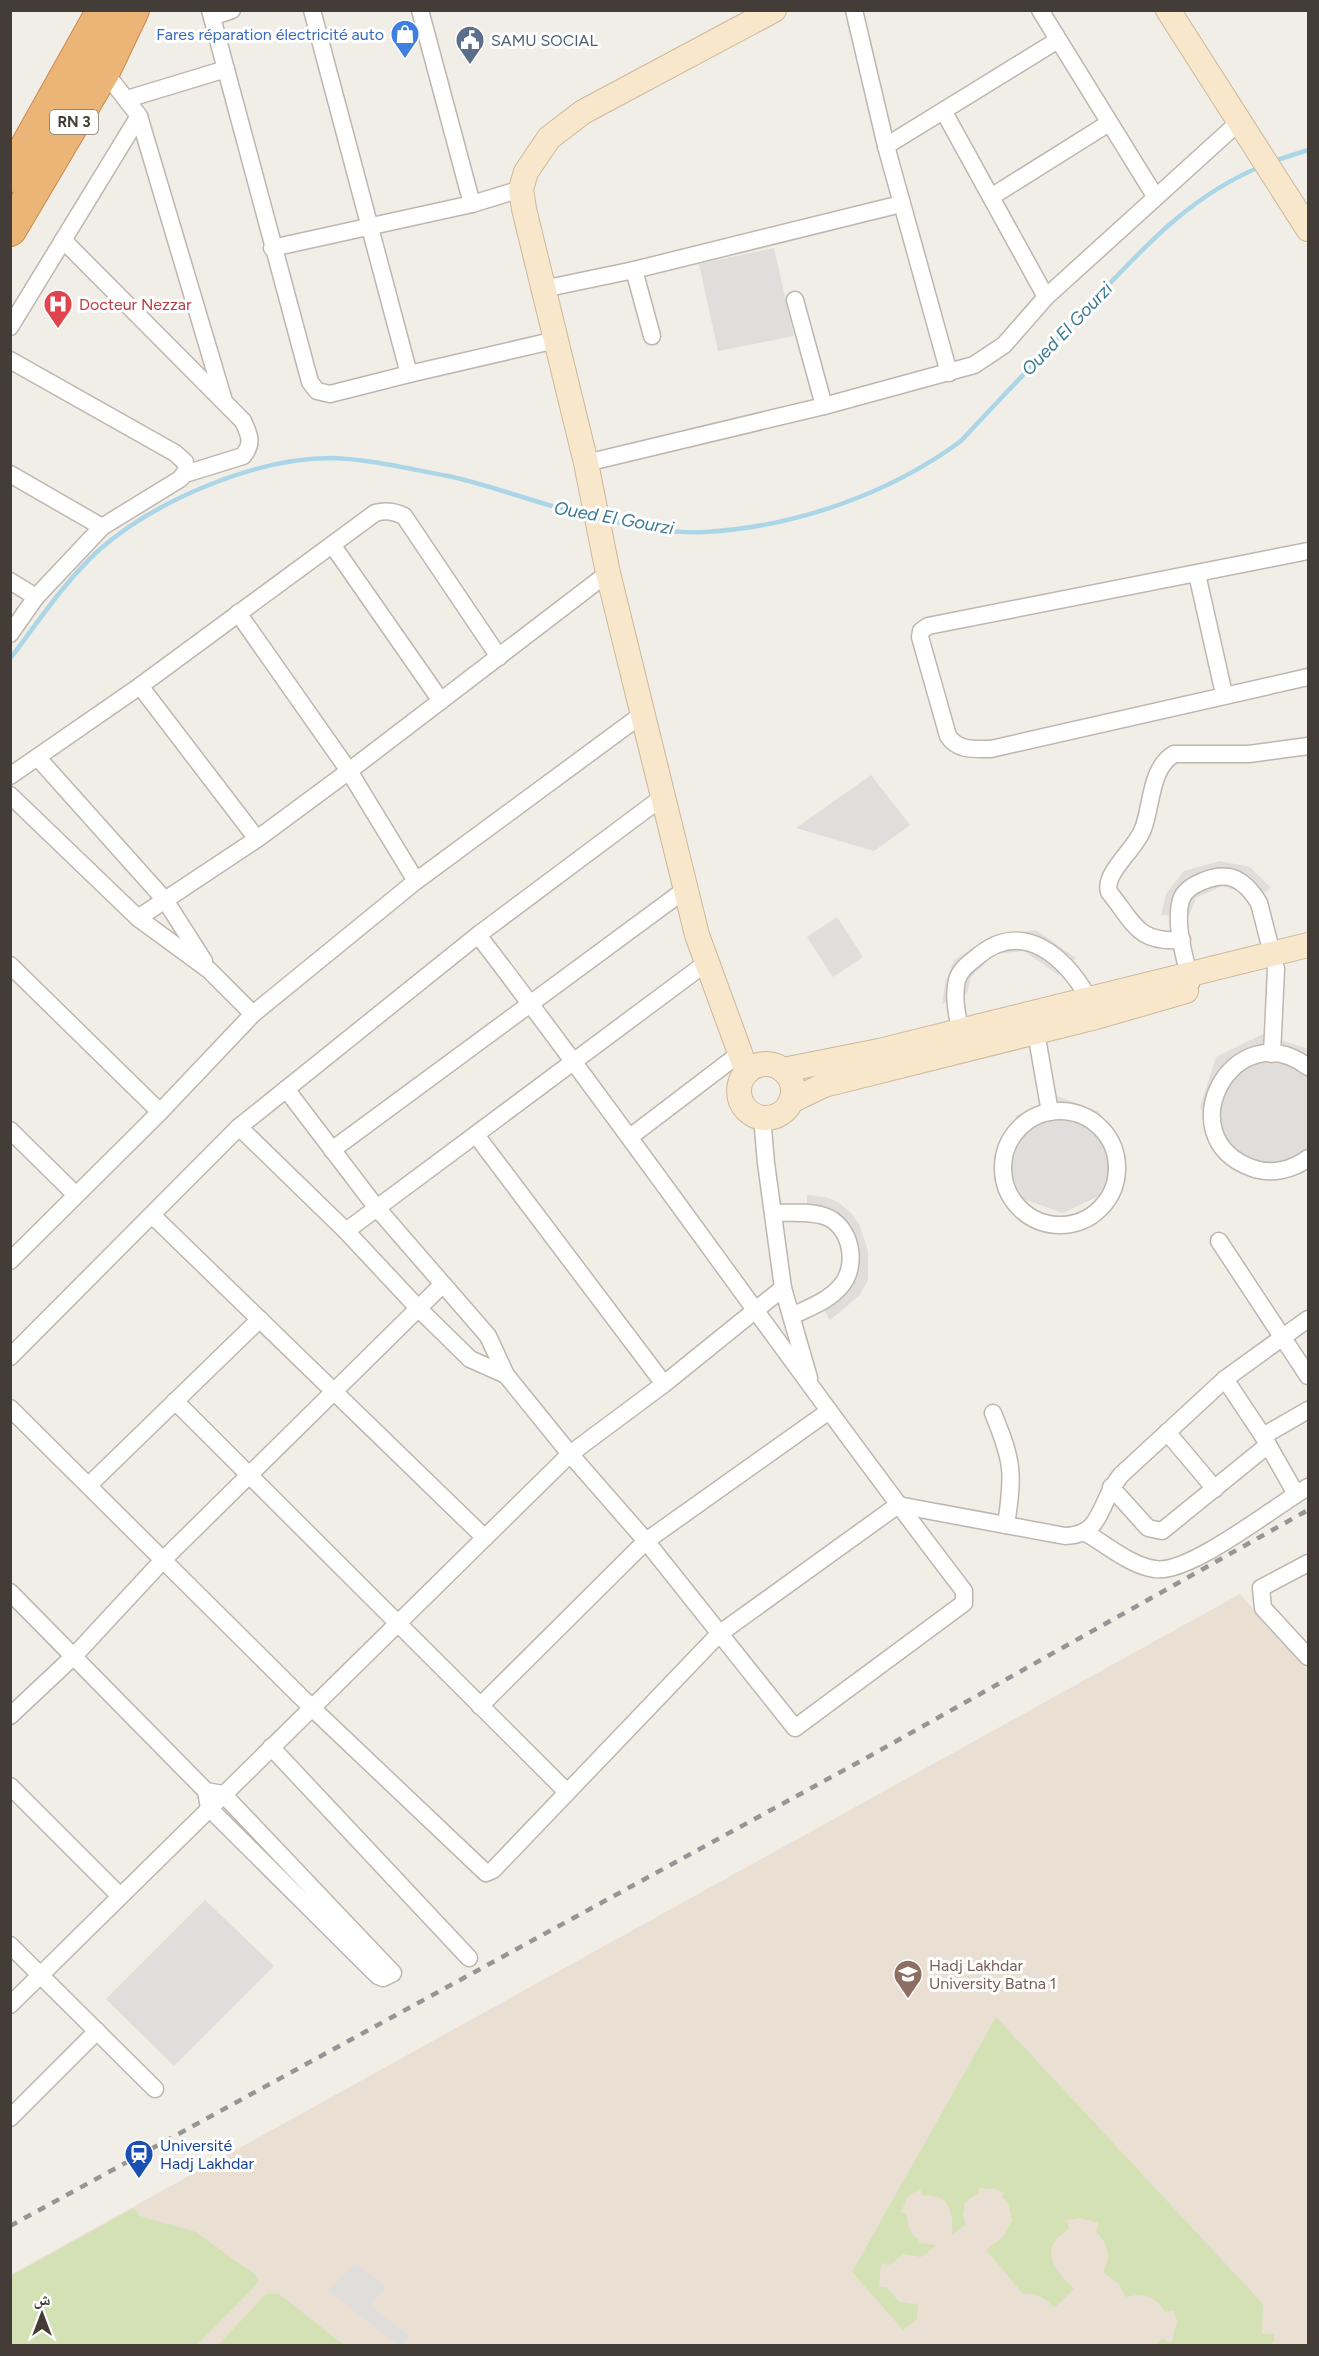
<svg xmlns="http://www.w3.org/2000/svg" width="1319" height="2356" font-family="Figtree,'Noto Naskh Arabic',sans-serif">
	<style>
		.education { fill: #e9e0d3 }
		.green { fill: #d3e1b5 }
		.parking { fill: #e0dedc }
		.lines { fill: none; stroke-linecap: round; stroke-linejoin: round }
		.stream { stroke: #abd6e7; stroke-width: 4.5 }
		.street-casing { stroke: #bfb6ae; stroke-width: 19 }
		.secondary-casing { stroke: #cbb99c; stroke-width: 26 }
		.highway-casing { stroke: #ca8949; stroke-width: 34 }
		.street { stroke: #fff; stroke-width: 16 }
		.secondary { stroke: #f8e7cb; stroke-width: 24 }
		.highway { stroke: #ecb578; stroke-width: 32 }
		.rail { stroke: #959595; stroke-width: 4.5; stroke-dasharray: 8 8; stroke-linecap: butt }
		.labels { text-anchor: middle; stroke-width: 6; stroke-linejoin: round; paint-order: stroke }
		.shield { fill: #fff; stroke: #7c7773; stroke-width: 1.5 }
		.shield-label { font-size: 15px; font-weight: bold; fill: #443d37 }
		.shop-label { font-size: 16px; fill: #366cbe; stroke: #fff; text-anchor: end }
		.service-label { font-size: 16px; fill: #4e5e75; stroke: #fff; text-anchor: start }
		.health-label { font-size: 16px; fill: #be3a42; stroke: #fff; text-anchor: start }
		.education-label { font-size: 16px; fill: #785e54; stroke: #fff; text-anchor: start }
		.transit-label { font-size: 16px; fill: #164399; stroke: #fff; text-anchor: start }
		.water-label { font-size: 18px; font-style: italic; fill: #3a7994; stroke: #fff }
	</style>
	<rect width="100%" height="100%" fill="#f1ede7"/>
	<path class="education" d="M 1240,1594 L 1308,1671 L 1308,2345 L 11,2345 L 10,2275 Z"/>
	<g class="green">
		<path d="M 996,2017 L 1263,2304 L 1262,2334 L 1274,2334 L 1274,2342 L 1266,2346 L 1155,2345 L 1162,2339 L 1172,2342 L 1177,2322 L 1174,2310 L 1165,2312 C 1156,2297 1143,2292 1126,2297 L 1119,2284 L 1103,2272 C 1112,2257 1108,2243 1096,2232 L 1099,2223 L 1079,2218 L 1067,2220 L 1069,2229 C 1036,2250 1055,2269 1074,2289 L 1054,2308 C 1045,2298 1037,2293 1023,2294 L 986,2250 L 1004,2236 L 1012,2220 L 1008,2202 L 1002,2197 L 1004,2193 L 996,2189 L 979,2188 L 979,2193 L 965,2202 L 963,2216 L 966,2224 L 952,2235 C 954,2214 949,2192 923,2196 L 920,2189 L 908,2196 L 901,2212 L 907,2214 C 908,2225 909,2234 919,2240 L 919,2243 L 937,2245 L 921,2257 L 904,2254 L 889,2265 L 881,2263 L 879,2287 L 886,2287 L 900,2302 L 918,2304 L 917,2319 L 903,2330 L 852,2272 Z"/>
		<path d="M 134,2208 L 140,2216 L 196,2232 L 254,2274 L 258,2280 L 255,2286 L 197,2345 L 11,2345 L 11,2276 Z"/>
		<path d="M 266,2294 L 279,2294 L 344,2345 L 218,2345 Z"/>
	</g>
	<g class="parking">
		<path d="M 774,248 L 794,336 L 718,351 L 699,264 Z"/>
		<path d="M 871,775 L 910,825 L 874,851 L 796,828 Z"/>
		<path d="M 1220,861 L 1250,867 L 1271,888 L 1251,901 L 1239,891 L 1222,886 L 1196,898 L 1189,916 L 1161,915 L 1166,894 L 1184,871 Z"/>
		<path d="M 837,917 L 863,957 L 833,977 L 807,937 Z"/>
		<path d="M 1036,930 L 1076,958 L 1058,975 L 1024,951 L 995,954 L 971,977 L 967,994 L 942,1004 L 945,984 L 954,960 L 994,935 Z"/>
		<path d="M 1263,1034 L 1308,1049 L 1308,1152 L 1273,1170 L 1223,1153 L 1200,1107 L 1216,1057 Z"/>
		<path d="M 1057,1096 L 1099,1112 L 1118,1152 L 1103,1194 L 1063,1213 L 1020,1198 L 1001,1158 L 1016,1116 Z"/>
		<path d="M 807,1195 L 825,1197 L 838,1202 L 852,1214 L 859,1224 L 868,1251 L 868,1280 L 859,1296 L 830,1320 L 824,1310 L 850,1288 L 858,1265 L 844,1220 L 834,1212 L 822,1206 L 807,1205 Z"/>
		<path d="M 205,1900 L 274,1966 L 174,2066 L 106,1999 Z"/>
		<path d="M 355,2263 L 386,2286 L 370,2305 L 410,2337 L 403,2345 L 398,2345 L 329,2291 Z"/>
	</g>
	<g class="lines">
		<g class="stream">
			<path d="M 1274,161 L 1308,150"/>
			<path d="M 604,519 C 636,526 671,534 705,532 C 795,527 889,494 961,441 C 1001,398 1041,356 1081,314 C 1135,257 1186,197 1260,167"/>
			<path d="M 10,659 C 38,622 65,581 99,550 C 156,500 256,458 331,458 C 370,459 410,469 448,476 C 495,486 540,505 587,515"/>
		</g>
		<g class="street-casing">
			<g id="street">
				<path d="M 210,10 L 310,382 L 317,391 L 330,394 L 409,374 L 312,10"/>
				<path d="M 420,10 L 472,204"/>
				<path d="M 854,10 L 886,146 L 949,373"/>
				<path d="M 1040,10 L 1155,196"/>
				<path d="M 212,17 L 232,10"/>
				<path d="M 104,71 L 139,116 L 224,401"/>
				<path d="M 127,99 L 226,69"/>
				<path d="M 944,112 L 1046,297"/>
				<path d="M 886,146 L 1058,40"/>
				<path d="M 991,197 L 1109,123"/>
				<path d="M 63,240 L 243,421 C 249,434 254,443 243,456 L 185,474"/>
				<path d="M 272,248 L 472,204 L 521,189"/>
				<path d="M 634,270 L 652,336"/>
				<path d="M 543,289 L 634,270 L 901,204"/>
				<path d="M 795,300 L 824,406"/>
				<path d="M 10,327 L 139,116"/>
				<path d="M 10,360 L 175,453 L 185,462 L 187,470 L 180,479 L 102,527 L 36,597 L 10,634"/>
				<path d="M 409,374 L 556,340"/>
				<path d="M 586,463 L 824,406 L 974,365 L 1004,345 L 1046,297 L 1239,122"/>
				<path d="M 10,474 L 102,527"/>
				<path d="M 333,546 L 441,701"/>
				<path d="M 1308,551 L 928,626 L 921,631 L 920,637 L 948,736 C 958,751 974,749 991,749 L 1308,677"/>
				<path d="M 1197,574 L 1224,694"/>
				<path d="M 10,581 L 36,597"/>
				<path d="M 238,613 L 349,771 L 416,881"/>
				<path d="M 140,686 L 257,839"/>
				<path d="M 38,758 L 165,900 L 204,961"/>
				<path d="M 10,776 L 140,686 L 375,513 C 386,510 394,511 404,516 L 499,657"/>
				<path d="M 10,795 L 138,918 L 209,970 L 253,1014"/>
				<path d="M 138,918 L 257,839 L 349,771 L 608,573"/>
				<path d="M 1182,940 C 1137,943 1135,924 1109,892 C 1103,873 1136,849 1143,829 C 1152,806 1150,768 1174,754 L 1249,754 L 1308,746"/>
				<path d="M 10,965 L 160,1112"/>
				<path d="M 1191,983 C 1185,959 1174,924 1181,900 C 1186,884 1217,873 1233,878 C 1244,882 1253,893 1259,903 L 1276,969 L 1272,1054"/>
				<path d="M 1034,1021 L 1050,1112"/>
				<path d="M 960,1030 C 957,1014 953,996 957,980 C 960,969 970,963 978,956 C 1024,918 1066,958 1089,999"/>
				<path d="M 1308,1067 C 1234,1011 1166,1137 1252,1168 C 1271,1175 1293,1170 1308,1158"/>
				<path d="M 286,1089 L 376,1207 L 488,1336 L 506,1375 L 570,1454 L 646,1541 L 795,1728 L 964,1603 L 964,1591 C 798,1375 644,1151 478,935"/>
				<circle cx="1060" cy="1168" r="57"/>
				<path d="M 762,1117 L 766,1163 L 783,1288 L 809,1378"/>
				<path d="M 239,1127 L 346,1231 L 418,1308 L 470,1359 L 506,1375"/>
				<path d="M 10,1130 L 76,1195"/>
				<path d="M 476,1135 L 664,1384"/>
				<path d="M 630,1137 L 739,1054"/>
				<path d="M 332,1150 L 686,889"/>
				<path d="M 773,1213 C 789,1213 809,1211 824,1216 C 852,1225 859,1267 840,1287 C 828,1301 808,1308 792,1316"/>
				<path d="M 152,1215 L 485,1538"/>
				<path d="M 346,1231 L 706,963"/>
				<path d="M 1219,1241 L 1308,1376"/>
				<path d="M 10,1261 L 160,1112 L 253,1014 L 416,881 L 644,713"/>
				<path d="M 10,1357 L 239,1127 L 478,935 L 664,796"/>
				<path d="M 1225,1379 L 1263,1436 L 1296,1494"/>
				<path d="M 175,1401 L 566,1791"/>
				<path d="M 10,1408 L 311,1707 L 486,1873 L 493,1870 L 719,1634 L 898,1505 L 1065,1536 C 1104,1535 1098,1502 1121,1475 L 1225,1379 L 1308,1319"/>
				<path d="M 993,1413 C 1013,1462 1014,1472 1006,1525"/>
				<path d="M 1167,1432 L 1215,1489"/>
				<path d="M 1263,1436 L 1308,1410"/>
				<path d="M 89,1485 L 260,1319"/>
				<path d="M 1111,1487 L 1148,1528 L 1162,1531 L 1268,1445"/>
				<path d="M 1086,1533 C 1107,1545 1131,1566 1155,1569 C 1189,1575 1275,1506 1308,1487"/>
				<path d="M 1308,1563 L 1261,1588 L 1263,1608 L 1308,1657"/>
				<path d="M 10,1592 L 206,1791 L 223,1794 L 393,1973 L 383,1978 L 378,1976 L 209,1808 L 206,1791"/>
				<path d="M 480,1706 L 646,1541 L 829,1411"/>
				<path d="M 10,1716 L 74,1656 L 164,1559 L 442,1285"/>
				<path d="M 271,1747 L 469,1958"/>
				<path d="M 10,1786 L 120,1896"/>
				<path d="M 10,1945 L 155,2089"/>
				<path d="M 10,2005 L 570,1454 L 664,1384 L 783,1288"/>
				<path d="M 10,2118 L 97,2031"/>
			</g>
		</g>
		<g class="secondary-casing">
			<g id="secondary">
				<path d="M 1168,10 L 1308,229"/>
				<circle cx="766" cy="1091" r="27"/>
				<path d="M 783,1070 L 879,1051 L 1308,945"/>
				<path d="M 747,1072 L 697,935 L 608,573 L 586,463 L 524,209 L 521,189 L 526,172 L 549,138 L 583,112 L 774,10"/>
				<path d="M 791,1101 L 824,1085 L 1096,1017 L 1186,991"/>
			</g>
		</g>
		<g class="highway-casing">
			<g id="highway">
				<path d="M 10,176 L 103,10"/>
				<path d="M 10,230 L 104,71 L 133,10"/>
			</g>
		</g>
		<use href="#street" class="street"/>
		<use href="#secondary" class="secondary"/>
		<use href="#highway" class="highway"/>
		<path class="rail" d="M 10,2226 L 868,1757 L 1308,1510"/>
	</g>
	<defs>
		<g id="shop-pin" transform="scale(1.5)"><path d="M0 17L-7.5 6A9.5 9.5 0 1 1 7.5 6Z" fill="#3f7fe0" stroke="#fff"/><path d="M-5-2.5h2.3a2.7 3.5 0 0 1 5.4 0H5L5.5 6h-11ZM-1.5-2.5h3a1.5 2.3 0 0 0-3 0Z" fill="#fff"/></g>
		<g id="civic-pin" transform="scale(1.5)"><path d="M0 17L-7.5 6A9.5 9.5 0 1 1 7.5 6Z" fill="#5c6f8a" stroke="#fff"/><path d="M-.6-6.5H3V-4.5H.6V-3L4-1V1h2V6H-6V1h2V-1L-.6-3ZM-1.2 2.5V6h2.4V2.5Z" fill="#fff"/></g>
		<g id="hospital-pin" transform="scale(1.5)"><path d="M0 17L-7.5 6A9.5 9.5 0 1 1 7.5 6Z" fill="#e0444e" stroke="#fff"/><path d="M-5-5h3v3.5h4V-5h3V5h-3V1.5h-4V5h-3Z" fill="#fff"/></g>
		<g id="university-pin" transform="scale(1.5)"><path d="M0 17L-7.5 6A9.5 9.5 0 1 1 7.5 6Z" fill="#8d6e63" stroke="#fff"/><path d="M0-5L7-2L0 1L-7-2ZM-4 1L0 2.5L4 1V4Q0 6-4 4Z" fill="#fff"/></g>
		<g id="station-pin" transform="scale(1.5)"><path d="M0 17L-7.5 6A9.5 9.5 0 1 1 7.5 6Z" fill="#1a4fb4" stroke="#fff"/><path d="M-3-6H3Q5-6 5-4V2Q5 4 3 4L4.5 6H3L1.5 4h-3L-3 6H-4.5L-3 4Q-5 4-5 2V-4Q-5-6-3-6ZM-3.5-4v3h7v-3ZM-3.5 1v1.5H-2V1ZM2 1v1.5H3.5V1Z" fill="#fff"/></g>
	</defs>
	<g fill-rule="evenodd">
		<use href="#shop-pin" x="405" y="34"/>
		<use href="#civic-pin" x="470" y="40"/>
		<use href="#hospital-pin" x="58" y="304"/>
		<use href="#university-pin" x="908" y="1974"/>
		<use href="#station-pin" x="139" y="2154"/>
	</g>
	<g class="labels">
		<rect class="shield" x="50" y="110" width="48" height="24" rx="4.5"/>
		<g class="shield-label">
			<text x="74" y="127">RN 3</text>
		</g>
		<g class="shop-label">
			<text x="384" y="40">Fares réparation électricité auto</text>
		</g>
		<g class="service-label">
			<text x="491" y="46">SAMU SOCIAL</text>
		</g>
		<g class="health-label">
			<text x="79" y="310">Docteur Nezzar</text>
		</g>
		<g class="education-label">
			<text x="929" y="1971">Hadj Lakhdar<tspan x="929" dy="18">University Batna 1</tspan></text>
		</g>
		<g class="transit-label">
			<text x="160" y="2151">Université<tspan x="160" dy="18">Hadj Lakhdar</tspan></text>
		</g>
		<g class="water-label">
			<text transform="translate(1067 329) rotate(-46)" y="6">Oued El Gourzi</text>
			<text transform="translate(614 518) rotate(10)" y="6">Oued El Gourzi</text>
		</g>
	</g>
	<rect width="1319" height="2356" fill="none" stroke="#443d37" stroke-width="24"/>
	<g transform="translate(42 2314)" stroke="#ffffff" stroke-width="4.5" paint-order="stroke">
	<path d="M0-4.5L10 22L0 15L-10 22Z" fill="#443d37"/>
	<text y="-9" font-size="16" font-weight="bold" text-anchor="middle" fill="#443d37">ش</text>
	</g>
</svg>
